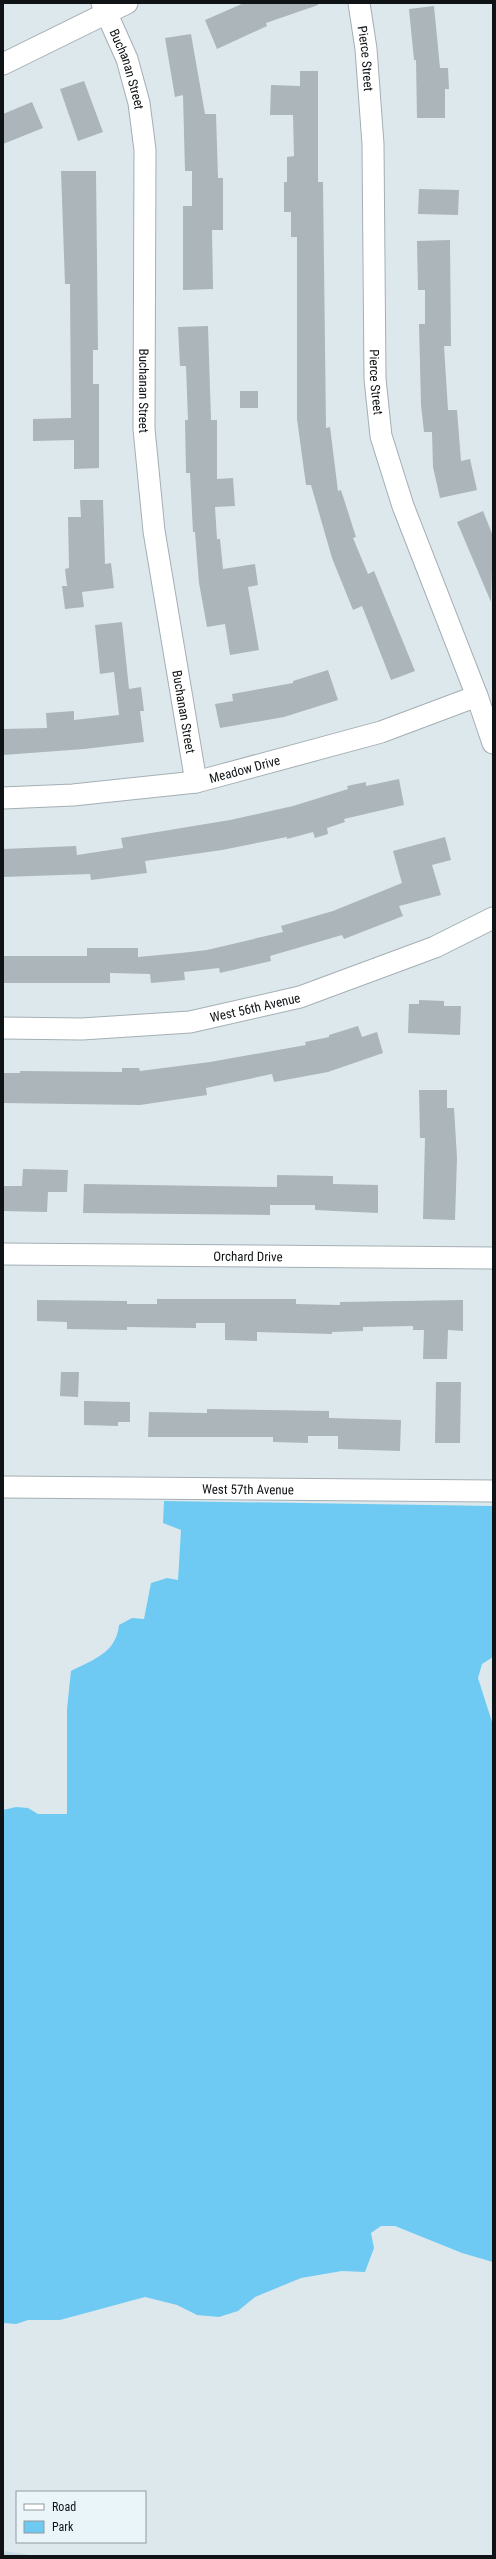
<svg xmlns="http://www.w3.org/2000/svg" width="496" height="2559" font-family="'Roboto Condensed',sans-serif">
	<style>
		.built { fill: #c8dbe4 }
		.green { fill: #6ecaf2 }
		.building { fill: #abb5ba }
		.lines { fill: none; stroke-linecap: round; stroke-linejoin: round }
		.minor-casing { stroke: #a4afb4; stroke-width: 23 }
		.minor { stroke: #fff; stroke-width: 21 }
		.labels { text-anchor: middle; stroke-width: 3; stroke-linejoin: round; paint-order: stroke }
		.street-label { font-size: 13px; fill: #0f1315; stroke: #eaf5fa }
	</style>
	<rect width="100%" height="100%" fill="#dde8ed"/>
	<path class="built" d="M 3,2551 L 38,2556 L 3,2556 Z"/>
	<path class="green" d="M 164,1501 L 493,1506 L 493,1657 L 482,1664 L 478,1678 L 493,1725 L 493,2262 L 462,2253 L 395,2226 L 381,2226 L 371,2233 L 374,2248 L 365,2272 L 342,2271 L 301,2278 L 255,2297 L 238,2311 L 219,2317 L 197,2315 L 177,2305 L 145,2297 L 60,2320 L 28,2320 L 16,2324 L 3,2323 L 3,1810 L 16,1807 L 28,1808 L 38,1814 L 67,1814 L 67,1709 L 71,1671 C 94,1659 116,1653 119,1625 L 132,1618 L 144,1619 L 151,1583 L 167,1578 L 178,1580 L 181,1530 L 163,1523 Z"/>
	<g class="building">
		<path d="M 244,3 L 318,3 L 318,5 L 266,23 L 267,26 L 217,49 L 205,20 Z"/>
		<path d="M 434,6 L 440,68 L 448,68 L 449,89 L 445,89 L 445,118 L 417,118 L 416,60 L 414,60 L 409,9 Z"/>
		<path d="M 191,34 L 205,114 L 216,114 L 218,178 L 223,178 L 223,230 L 212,230 L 213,289 L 183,290 L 183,206 L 192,206 L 192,171 L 185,171 L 183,95 L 175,97 L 165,38 Z"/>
		<path d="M 300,71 L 318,71 L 318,182 L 323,182 L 326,428 L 330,427 L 338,491 L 341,490 L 356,537 L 353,538 L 368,574 L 374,571 L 415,671 L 391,680 L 362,606 L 353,610 L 332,558 L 311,485 L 306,485 L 297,419 L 297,237 L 291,237 L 291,212 L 284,212 L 284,182 L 287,182 L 287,157 L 294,156 L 293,115 L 270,115 L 271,85 L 300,86 Z"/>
		<path d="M 84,81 L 103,132 L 78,141 L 60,89 Z"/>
		<path d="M 32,102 L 43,128 L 3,144 L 3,114 Z"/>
		<path d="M 61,171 L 96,171 L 98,350 L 93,350 L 93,384 L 99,384 L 99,468 L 74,469 L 74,440 L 33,441 L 33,419 L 71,418 L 70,284 L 65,284 Z"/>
		<path d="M 419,189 L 459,190 L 458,215 L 418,214 Z"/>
		<path d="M 450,240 L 451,346 L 444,346 L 448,410 L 457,410 L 461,461 L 470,459 L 477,490 L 440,498 L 433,467 L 432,432 L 424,432 L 421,405 L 419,324 L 425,324 L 425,290 L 418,290 L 417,241 Z"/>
		<path d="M 208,326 L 211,420 L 217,420 L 217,479 L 233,478 L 235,506 L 215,507 L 217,539 L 220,539 L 223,569 L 255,564 L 258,585 L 248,587 L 259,650 L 230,655 L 225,624 L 207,627 L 199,583 L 195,532 L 193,532 L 190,473 L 186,473 L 185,420 L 188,420 L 186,366 L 180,366 L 178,327 Z"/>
		<rect x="240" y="391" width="18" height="17"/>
		<path d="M 80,500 L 103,500 L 105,564 L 111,563 L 114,588 L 82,592 L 84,607 L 65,609 L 62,586 L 67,586 L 65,569 L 69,568 L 68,517 L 81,517 Z"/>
		<path d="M 483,511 L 493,536 L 491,602 L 457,522 Z"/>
		<path d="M 122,622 L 129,689 L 141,687 L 144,711 L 140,711 L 144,742 L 84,749 L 3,755 L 3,729 L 47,728 L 46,713 L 74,711 L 74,720 L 119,715 L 114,672 L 100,674 L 95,625 Z"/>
		<path d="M 328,670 L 338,700 L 284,717 L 220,728 L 215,704 L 233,701 L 232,694 L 293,683 L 293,681 Z"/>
		<path d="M 399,779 L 404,805 L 344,819 L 345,822 L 327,828 L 328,834 L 315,838 L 313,832 L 287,839 L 287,837 L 222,850 L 145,861 L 147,873 L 91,880 L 90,874 L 3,877 L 3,849 L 76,846 L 77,855 L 123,848 L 121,838 L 230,820 L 293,806 L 348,789 L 347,786 L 366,782 L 366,786 Z"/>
		<path d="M 445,837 L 451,860 L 432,865 L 441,895 L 399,906 L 403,916 L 344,939 L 342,935 L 270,956 L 271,961 L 220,973 L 219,968 L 184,972 L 185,980 L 151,983 L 150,974 L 110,973 L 110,983 L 3,983 L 3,956 L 87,956 L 87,948 L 138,948 L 138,957 L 181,953 L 207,950 L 283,932 L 281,926 L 333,911 L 402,883 L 393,851 Z"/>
		<path d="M 419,1000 L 444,1001 L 444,1006 L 461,1006 L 460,1035 L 408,1033 L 409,1004 L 419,1004 Z"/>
		<path d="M 358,1026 L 362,1037 L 377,1032 L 383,1053 L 328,1072 L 274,1082 L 272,1074 L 206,1088 L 207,1095 L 140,1105 L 3,1103 L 3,1073 L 20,1073 L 20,1071 L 122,1072 L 122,1068 L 139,1068 L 140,1071 L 210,1062 L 306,1045 L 305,1042 L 329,1037 L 329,1035 Z"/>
		<path d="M 419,1090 L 447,1090 L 447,1108 L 454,1108 L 457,1158 L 455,1220 L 423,1219 L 425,1138 L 420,1138 Z"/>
		<path d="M 23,1169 L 68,1170 L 67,1192 L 48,1192 L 47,1212 L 3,1211 L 3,1186 L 22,1186 Z"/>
		<path d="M 277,1175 L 333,1176 L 333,1184 L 378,1185 L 378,1213 L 315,1210 L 315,1205 L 270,1205 L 270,1215 L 83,1213 L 84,1184 L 277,1187 Z"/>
		<path d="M 157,1299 L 296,1299 L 296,1304 L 340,1305 L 340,1302 L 463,1300 L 463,1331 L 448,1330 L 447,1359 L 423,1359 L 424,1330 L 413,1330 L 413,1326 L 363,1327 L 363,1331 L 332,1332 L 332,1334 L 257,1332 L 257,1341 L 225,1340 L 225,1323 L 196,1323 L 196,1328 L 127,1327 L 127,1330 L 67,1329 L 67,1322 L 37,1321 L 37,1300 L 127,1301 L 127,1304 L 157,1304 Z"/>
		<path d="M 61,1372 L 79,1372 L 78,1397 L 60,1396 Z"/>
		<path d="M 436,1382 L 461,1382 L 460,1443 L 435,1443 Z"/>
		<path d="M 84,1401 L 130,1402 L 130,1422 L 118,1422 L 118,1426 L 84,1425 Z"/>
		<path d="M 207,1409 L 329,1411 L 329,1418 L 401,1420 L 400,1451 L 338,1449 L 338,1436 L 308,1436 L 308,1443 L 273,1442 L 273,1437 L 148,1437 L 149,1412 L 207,1413 Z"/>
	</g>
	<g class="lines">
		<g class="minor-casing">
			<g id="minor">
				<path id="s1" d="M 102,3 L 127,59 L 139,103 L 145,150 L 144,429 L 154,531 L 196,782"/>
				<path id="s2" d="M 359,3 L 366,49 L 373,144 L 375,379 L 381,436 L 403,506 L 477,696 L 493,743"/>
				<path d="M 3,64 L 127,3"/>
				<path id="s3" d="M 3,798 L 73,795 L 196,782 L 381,732 L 477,696"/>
				<path id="s4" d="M 3,1028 L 82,1029 L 190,1022 L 300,997 L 435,947 L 493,918"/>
				<path id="s5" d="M 3,1254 L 493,1258"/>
				<path id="s6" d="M 3,1487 L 493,1491"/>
			</g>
		</g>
		<use href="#minor" class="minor"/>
	</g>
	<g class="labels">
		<g class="street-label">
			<text dy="5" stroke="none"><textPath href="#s2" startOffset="56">Pierce Street</textPath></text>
			<text dy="5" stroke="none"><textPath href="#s1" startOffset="71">Buchanan Street</textPath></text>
			<text dy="5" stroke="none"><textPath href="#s2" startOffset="380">Pierce Street</textPath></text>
			<text dy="5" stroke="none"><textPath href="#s1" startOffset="395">Buchanan Street</textPath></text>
			<text dy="5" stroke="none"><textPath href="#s1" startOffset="719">Buchanan Street</textPath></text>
			<text dy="5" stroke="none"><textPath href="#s3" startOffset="244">Meadow Drive</textPath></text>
			<text dy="5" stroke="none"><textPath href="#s4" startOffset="254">West 56th Avenue</textPath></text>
			<text dy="5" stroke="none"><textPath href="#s5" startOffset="245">Orchard Drive</textPath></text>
			<text dy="5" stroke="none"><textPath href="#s6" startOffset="245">West 57th Avenue</textPath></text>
		</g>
	</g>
	<rect width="496" height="2559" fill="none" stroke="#0f1315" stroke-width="8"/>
	<rect x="16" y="2491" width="130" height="52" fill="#eaf5fa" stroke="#929b9e"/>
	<rect x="24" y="2504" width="20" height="6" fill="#ffffff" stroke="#929b9e"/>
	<text x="52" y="2511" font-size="12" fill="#0f1315">Road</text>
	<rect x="24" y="2521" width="20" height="12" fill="#6ecaf2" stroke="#929b9e"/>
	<text x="52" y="2531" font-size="12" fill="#0f1315">Park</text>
</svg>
